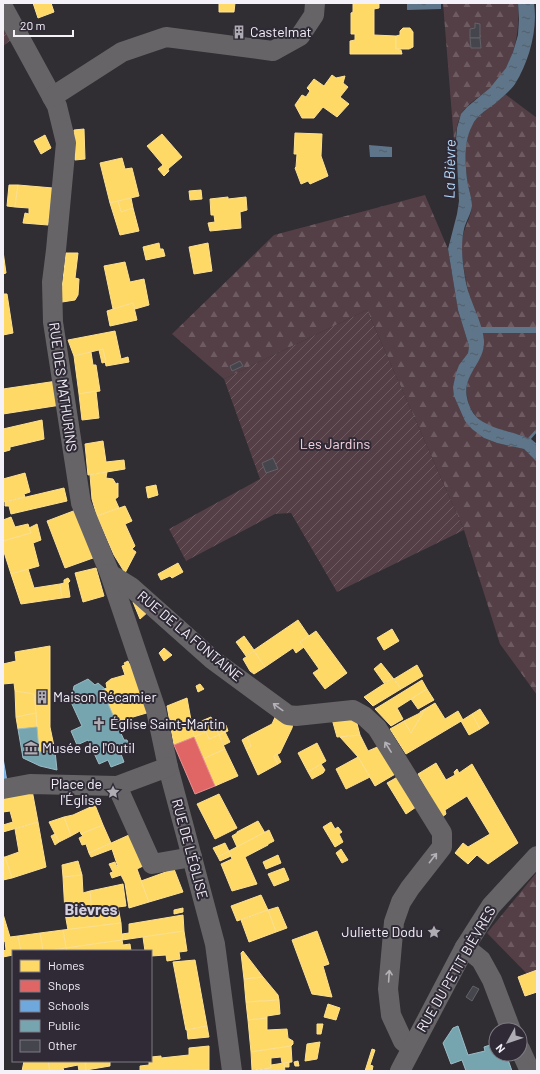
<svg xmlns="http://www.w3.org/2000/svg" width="540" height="1074" font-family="Barlow,sans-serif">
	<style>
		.forest { fill: url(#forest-firs) }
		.garden { fill: url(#garden-furrows) }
		.water { fill: url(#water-ripples) }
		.homes { fill: #ffd966; stroke: #fce092 }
		.shops { fill: #e06666; stroke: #e69092 }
		.schools { fill: #6fa8dc; stroke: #97bee5 }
		.public { fill: #76a5af; stroke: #9cbcc5 }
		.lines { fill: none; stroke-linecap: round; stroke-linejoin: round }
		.stream { stroke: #5f7589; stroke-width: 6 }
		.building { fill: #45454d; stroke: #636267 }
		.minor { stroke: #666466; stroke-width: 20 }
		.oneway { stroke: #b4b2b7 }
		.labels { text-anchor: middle; stroke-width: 4; stroke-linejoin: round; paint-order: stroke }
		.poi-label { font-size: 14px; fill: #f4f1f9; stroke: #2f2a36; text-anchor: start }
		.street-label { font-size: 14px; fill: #f4f1f9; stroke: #2f2a36 }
		.park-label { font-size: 14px; fill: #fad5e0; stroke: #2f2a36 }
		.water-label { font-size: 15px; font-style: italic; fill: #b7dbfc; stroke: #2f2a36 }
		.quarter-label { font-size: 16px; font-weight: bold; fill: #d6d1e0; stroke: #2f2a36 }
	</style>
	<defs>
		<pattern id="forest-firs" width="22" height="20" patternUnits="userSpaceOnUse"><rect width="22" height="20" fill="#543f46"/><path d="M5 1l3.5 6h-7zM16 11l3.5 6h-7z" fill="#6d5b61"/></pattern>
		<pattern id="garden-furrows" width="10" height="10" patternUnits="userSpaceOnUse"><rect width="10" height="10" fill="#543f46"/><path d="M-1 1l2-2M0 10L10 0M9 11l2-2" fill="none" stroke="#6d5b61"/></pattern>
		<pattern id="water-ripples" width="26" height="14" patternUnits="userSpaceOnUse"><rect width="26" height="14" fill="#5f7589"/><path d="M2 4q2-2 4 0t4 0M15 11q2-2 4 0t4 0" fill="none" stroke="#545e6a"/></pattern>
	</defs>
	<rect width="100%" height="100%" fill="#302d33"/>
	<g class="forest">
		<path d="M 443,3 L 518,3 C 520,35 514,68 488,90 C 480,97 466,104 461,115 C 451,134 457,169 458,191 Z"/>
		<path d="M 505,94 L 537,118 L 537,428 L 528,438 C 516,433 502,431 490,426 C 471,418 462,397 469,377 C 471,370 477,363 481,356 C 477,337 475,318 470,299 C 466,280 461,261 462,241 C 463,229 471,218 472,206 C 472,197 468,188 467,179 C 465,162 464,140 472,125 C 478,114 496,103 505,94 Z"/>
		<path d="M 425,195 L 448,249 L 458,310 L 469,346 L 468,353 L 459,365 L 453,387 L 484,438 L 497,443 L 524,449 L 537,462 L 537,695 L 500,644 L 464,530 L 367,310 L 224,379 L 172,334 L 274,235 Z"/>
		<path d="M 537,872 L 537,984 L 487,933 Z"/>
	</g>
	<g class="garden">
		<path d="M 3,25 L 11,40 L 3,46 Z"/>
		<path d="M 367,310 L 464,530 L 337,592 L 291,513 L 275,514 L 186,561 L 169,529 L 260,479 L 224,379 Z"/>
	</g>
	<g class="water">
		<path d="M 407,3 L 441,3 L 441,9 L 407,10 Z"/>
		<path d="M 518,3 L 534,3 C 538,30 529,61 515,84 C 511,90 503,96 498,101 C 489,109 477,114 472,126 C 464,141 465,162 467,179 C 468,188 472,197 472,206 C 471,214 466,221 464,229 C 460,247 463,266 466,283 C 470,302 483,323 484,341 C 485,367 454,377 472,411 C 481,428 512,431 528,438 L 537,428 L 537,432 L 531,439 L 537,444 L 537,462 L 524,449 L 497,443 L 484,438 L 472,429 L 465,421 L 454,396 L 453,387 L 456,373 L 459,365 L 468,353 L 469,346 L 458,310 L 448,249 L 457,214 L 459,201 L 456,140 L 457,128 L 461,114 L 467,107 L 490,88 L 506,68 L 513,52 L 518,35 L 519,19 Z"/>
		<path d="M 369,145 L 392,147 L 392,157 L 370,157 Z"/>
	</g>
	<g class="homes">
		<path d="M 33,3 L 51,3 L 54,12 L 38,18 Z"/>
		<path d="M 219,3 L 235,3 L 234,12 L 219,12 Z"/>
		<path d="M 353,3 L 379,3 L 379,8 L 374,9 L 374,35 L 396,36 L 396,49 L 401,50 L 402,54 L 350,54 L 350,41 L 355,40 L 355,34 L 351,34 L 351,13 L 353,12 Z"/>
		<path d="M 403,28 L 410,28 L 413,32 L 413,47 L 409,49 L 396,49 L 396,36 L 400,35 L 400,31 Z"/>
		<path d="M 234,29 L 243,30 L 243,35 L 234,35 Z"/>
		<path d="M 332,75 L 336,78 L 345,76 L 343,83 L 348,87 L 340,97 L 349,104 L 337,117 L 323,107 L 314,118 L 302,118 L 295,105 L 302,95 L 306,97 L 310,91 L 307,88 L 314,79 L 324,86 Z"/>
		<path d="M 84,129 L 85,159 L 75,160 L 74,130 Z"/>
		<path d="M 295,133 L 322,134 L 321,156 L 328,176 L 310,184 L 308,181 L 301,184 L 295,168 L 296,167 L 297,154 L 294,154 Z"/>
		<path d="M 162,134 L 182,157 L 168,169 L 169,171 L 164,176 L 158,169 L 163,165 L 147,146 Z"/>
		<path d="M 45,135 L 51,148 L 41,154 L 34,141 Z"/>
		<path d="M 122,158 L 125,169 L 132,168 L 139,196 L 110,203 L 100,163 Z"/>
		<path d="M 9,185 L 18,185 L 15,207 L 7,206 Z"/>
		<path d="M 18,185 L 53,188 L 48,225 L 23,223 L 25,213 L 29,214 L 29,208 L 15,207 Z"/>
		<path d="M 201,190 L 202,199 L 190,200 L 189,191 Z"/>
		<path d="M 228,197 L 228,199 L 246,197 L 247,210 L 240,212 L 241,228 L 210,231 L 208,223 L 215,222 L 214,215 L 211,215 L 210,199 Z"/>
		<path d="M 131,198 L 133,208 L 121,212 L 118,201 Z"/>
		<path d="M 118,201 L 121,212 L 133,208 L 139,231 L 120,235 L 110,203 Z"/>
		<path d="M 159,243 L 160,249 L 163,249 L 165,256 L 146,260 L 143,247 Z"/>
		<path d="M 208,243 L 212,271 L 194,274 L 189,247 Z"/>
		<path d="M 3,251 L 6,273 L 3,274 Z"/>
		<path d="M 66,253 L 78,253 L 75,278 L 79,279 L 78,295 L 75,300 L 62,302 L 61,298 Z"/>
		<path d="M 125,262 L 130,282 L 144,279 L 149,305 L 135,309 L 133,303 L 113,309 L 104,266 Z"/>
		<path d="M 3,294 L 7,294 L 13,333 L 3,335 Z"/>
		<path d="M 133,303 L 137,320 L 110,326 L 107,311 Z"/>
		<path d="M 115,331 L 121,359 L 128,357 L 129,362 L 106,366 L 103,349 L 74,356 L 68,340 Z"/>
		<path d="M 103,349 L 106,362 L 102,363 L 99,350 Z"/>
		<path d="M 91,352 L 93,365 L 96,365 L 100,391 L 79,394 L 74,356 Z"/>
		<path d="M 57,381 L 61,405 L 3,414 L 3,389 Z"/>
		<path d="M 96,391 L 99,418 L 82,420 L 79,394 Z"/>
		<path d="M 42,420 L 44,439 L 10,447 L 10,450 L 3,452 L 3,429 Z"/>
		<path d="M 103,441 L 106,462 L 124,460 L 125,469 L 88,475 L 85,444 Z"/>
		<path d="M 107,472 L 106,478 L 113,479 L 116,484 L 118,483 L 118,497 L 115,499 L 119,508 L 97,516 L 92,499 L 90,475 Z"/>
		<path d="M 25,473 L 30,492 L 24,494 L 25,497 L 3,502 L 3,479 Z"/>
		<path d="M 156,485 L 158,495 L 148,498 L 146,487 Z"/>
		<path d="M 64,488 L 67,501 L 11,514 L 9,506 L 5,506 L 5,502 Z"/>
		<path d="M 125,506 L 132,521 L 125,524 L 135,546 L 132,549 L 136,552 L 125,573 L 114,555 L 97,516 Z"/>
		<path d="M 76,510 L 93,558 L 65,568 L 47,521 Z"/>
		<path d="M 11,517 L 15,527 L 28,524 L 31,533 L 3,541 L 3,520 Z"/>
		<path d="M 37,524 L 41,540 L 33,543 L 39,566 L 11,574 L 3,549 L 3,541 L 31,533 L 29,528 Z"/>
		<path d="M 178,563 L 183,572 L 172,578 L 170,576 L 161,580 L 158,574 Z"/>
		<path d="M 96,568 L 104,596 L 83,602 L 75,573 Z"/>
		<path d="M 28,569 L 34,588 L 60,584 L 62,598 L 21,604 L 11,574 Z"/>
		<path d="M 68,578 L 70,581 L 68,583 L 70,597 L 62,598 L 60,584 L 64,583 L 64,580 Z"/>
		<path d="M 133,602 L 149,611 L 140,619 Z"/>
		<path d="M 298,620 L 309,636 L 300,642 L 304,647 L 296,653 L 293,648 L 265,667 L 254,651 L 246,656 L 236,642 L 244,636 L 254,650 Z"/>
		<path d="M 392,629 L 399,641 L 384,650 L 377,638 Z"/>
		<path d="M 316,631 L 347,673 L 325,689 L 313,673 L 319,669 L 300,642 Z"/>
		<path d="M 50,646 L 50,727 L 55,751 L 39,752 L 34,694 L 15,691 L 14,683 L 3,684 L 3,664 L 16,661 L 15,652 Z"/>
		<path d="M 164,648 L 172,655 L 164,661 L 159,653 Z"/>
		<path d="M 254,651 L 265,667 L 254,674 L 250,671 L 243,659 Z"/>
		<path d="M 128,661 L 129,664 L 135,662 L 150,712 L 116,722 L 102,690 L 107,688 L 106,683 L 111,679 L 125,675 L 122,666 L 125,665 L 124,663 Z"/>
		<path d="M 381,663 L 393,678 L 384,683 L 374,669 Z"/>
		<path d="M 417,665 L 423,676 L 401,689 L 394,679 Z"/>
		<path d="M 393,678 L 401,689 L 373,706 L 364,697 Z"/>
		<path d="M 422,680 L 427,689 L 397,708 L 403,719 L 391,726 L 375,709 Z"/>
		<path d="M 200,684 L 204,689 L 198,692 L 196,686 Z"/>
		<path d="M 427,689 L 434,700 L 418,709 L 411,699 Z"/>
		<path d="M 15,691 L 34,694 L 36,713 L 16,717 Z"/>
		<path d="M 187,698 L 194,737 L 174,745 L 167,706 Z"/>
		<path d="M 435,703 L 445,719 L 458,711 L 463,720 L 406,754 L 390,729 L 404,721 L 411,733 L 425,709 Z"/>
		<path d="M 425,709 L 411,733 L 404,721 L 420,713 L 420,712 Z"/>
		<path d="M 480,709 L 489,723 L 480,729 L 472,714 Z"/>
		<path d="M 36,713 L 37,727 L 18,729 L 16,717 Z"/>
		<path d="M 472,714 L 480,729 L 469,735 L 461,721 Z"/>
		<path d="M 276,715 L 293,723 L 292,728 L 280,753 L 274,756 L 278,764 L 258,775 L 246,749 L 251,746 L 247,737 L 272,724 Z"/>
		<path d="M 211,717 L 219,735 L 209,739 L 206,732 L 194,737 L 192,725 Z"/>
		<path d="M 332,719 L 356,720 L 360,735 L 337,737 Z"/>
		<path d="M 226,725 L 228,731 L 219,735 L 216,729 Z"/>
		<path d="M 206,732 L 209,739 L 219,735 L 225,749 L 203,759 L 194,737 Z"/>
		<path d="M 225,732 L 230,742 L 224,745 L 219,735 Z"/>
		<path d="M 360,735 L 368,751 L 382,745 L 397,773 L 375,786 L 358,757 L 340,737 Z"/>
		<path d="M 247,737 L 251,746 L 246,749 L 242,740 Z"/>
		<path d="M 317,743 L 326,761 L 308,772 L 298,753 Z"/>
		<path d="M 225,749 L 238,776 L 215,786 L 203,759 Z"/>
		<path d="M 277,754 L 281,762 L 278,764 L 274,756 Z"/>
		<path d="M 358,757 L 370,777 L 346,789 L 336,769 Z"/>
		<path d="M 436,763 L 446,780 L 455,775 L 454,772 L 457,769 L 459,773 L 472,764 L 518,843 L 488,864 L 477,855 L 468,864 L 455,853 L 463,843 L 468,847 L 490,834 L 467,796 L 445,810 L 446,814 L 442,817 L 418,774 Z"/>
		<path d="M 321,764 L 325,770 L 323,773 L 312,779 L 308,772 Z"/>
		<path d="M 401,775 L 416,807 L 406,814 L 387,783 Z"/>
		<path d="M 32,790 L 38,822 L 3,832 L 3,825 L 13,822 L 10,811 L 3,812 L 3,796 Z"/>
		<path d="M 219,794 L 237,828 L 215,839 L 197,804 Z"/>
		<path d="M 95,805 L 103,825 L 81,834 L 80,831 L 71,836 L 64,817 L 73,815 Z"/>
		<path d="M 64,817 L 71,836 L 59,842 L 49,822 Z"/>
		<path d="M 258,821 L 265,833 L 237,847 L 232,836 L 237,833 L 237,832 Z"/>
		<path d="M 38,822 L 46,867 L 12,878 L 5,857 L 19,852 L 15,829 Z"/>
		<path d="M 331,822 L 335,829 L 338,827 L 342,832 L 339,834 L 343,842 L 335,847 L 323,827 Z"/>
		<path d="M 103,825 L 111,843 L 89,853 L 86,844 L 82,845 L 79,838 L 83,836 L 81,834 Z"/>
		<path d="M 269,830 L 274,841 L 268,844 L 268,845 L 245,857 L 257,884 L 232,891 L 221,864 L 232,859 L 229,851 Z"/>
		<path d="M 55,834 L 59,842 L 55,845 L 51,836 Z"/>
		<path d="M 129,835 L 143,866 L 137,869 L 149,902 L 129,908 L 125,883 L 121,875 L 112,878 L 110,873 L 113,872 L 109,864 L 115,862 L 117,867 L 118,867 L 112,849 L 91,857 L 89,853 Z"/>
		<path d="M 225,843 L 229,851 L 218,857 L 213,848 Z"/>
		<path d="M 341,849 L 348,860 L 342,863 L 336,853 Z"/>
		<path d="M 229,851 L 231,856 L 220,861 L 218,857 Z"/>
		<path d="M 278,855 L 281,863 L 266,869 L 263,862 Z"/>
		<path d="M 3,857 L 5,857 L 12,878 L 3,880 Z"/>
		<path d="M 78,861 L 82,875 L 63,877 L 62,865 Z"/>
		<path d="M 284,868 L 289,880 L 274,886 L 268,874 Z"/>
		<path d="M 174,869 L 183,892 L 149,902 L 141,881 Z"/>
		<path d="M 82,875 L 83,893 L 90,891 L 92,910 L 65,913 L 63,877 Z"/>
		<path d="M 123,884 L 126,906 L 92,910 L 90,891 Z"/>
		<path d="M 261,895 L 268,910 L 237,921 L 231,906 Z"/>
		<path d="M 118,907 L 121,923 L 68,930 L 65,913 Z"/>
		<path d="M 278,907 L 287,928 L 276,932 L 268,910 Z"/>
		<path d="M 183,908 L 183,912 L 174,914 L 174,910 Z"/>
		<path d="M 268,910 L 276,932 L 249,942 L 241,920 Z"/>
		<path d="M 3,914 L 10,937 L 18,936 L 21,951 L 13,951 L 13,955 L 3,957 L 3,951 L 6,950 L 5,941 L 3,942 Z"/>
		<path d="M 183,915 L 184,931 L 122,940 L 122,934 L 129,933 L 129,924 Z"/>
		<path d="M 121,923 L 122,940 L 66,948 L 63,930 Z"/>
		<path d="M 63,930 L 66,948 L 43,951 L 40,933 Z"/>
		<path d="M 184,931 L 187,951 L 179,952 L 180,959 L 167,961 L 166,955 L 151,956 L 151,951 L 145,951 L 143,937 Z"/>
		<path d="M 317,931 L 329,964 L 323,966 L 332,997 L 312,994 L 292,940 Z"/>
		<path d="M 40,933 L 43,951 L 21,951 L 18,936 Z"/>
		<path d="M 122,940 L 123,945 L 130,944 L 131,951 L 67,951 L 66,948 Z"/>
		<path d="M 66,948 L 67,951 L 45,951 Z"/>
		<path d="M 243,951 L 263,977 L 244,979 L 241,953 Z"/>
		<path d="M 195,960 L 207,1026 L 186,1030 L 173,962 Z"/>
		<path d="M 537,970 L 537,992 L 525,996 L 518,977 Z"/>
		<path d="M 263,977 L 278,995 L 279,1000 L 246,1002 L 244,979 Z"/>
		<path d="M 279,1000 L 280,1014 L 267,1016 L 267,1018 L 248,1020 L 246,1002 Z"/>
		<path d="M 328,1004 L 340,1008 L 336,1020 L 324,1017 Z"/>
		<path d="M 267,1018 L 267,1030 L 287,1029 L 288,1038 L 293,1041 L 293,1044 L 291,1046 L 251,1052 L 248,1020 Z"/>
		<path d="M 317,1024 L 323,1024 L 321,1034 L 317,1034 Z"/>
		<path d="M 207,1026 L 209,1037 L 188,1039 L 187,1030 Z"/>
		<path d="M 320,1042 L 317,1059 L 305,1061 L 307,1044 Z"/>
		<path d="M 209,1046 L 209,1070 L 140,1071 L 140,1066 L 149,1065 L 149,1061 L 151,1061 L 151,1057 L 161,1056 L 161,1058 L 189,1055 L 189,1048 Z"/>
		<path d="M 291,1046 L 292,1062 L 282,1063 L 281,1057 L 271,1058 L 271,1068 L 252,1070 L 251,1052 Z"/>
		<path d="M 372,1049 L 375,1050 L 370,1065 L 373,1066 L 372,1071 L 365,1071 Z"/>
		<path d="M 24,1061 L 48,1061 L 50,1071 L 22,1071 Z"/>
		<path d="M 48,1061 L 85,1061 L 87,1071 L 79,1071 L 78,1065 L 63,1068 L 64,1071 L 50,1071 Z"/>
		<path d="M 85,1061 L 110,1061 L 110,1066 L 86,1070 Z"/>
		<path d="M 298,1061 L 299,1066 L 295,1066 L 294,1062 Z"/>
		<path d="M 289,1062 L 289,1067 L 285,1067 L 284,1063 Z"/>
		<path d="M 284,1063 L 285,1071 L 252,1071 L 271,1068 L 271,1065 Z"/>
	</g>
	<path class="shops" d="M 194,737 L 215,786 L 195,794 L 174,745 Z"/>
	<path class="schools" d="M 3,758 L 7,782 L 3,783 Z"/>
	<g class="public">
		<path d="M 88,679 L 95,685 L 98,683 L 105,689 L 102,690 L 116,722 L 124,740 L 127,740 L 131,749 L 121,754 L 124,762 L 111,767 L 108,760 L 99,764 L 88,740 L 77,745 L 71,731 L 82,726 L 71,702 L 74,686 Z"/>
		<path d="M 37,727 L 39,752 L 55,751 L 57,770 L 40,766 L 23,758 L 18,729 Z"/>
		<path d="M 458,1026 L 468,1055 L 485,1051 L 484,1047 L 496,1043 L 496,1054 L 506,1054 L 512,1071 L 466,1071 L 462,1060 L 451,1064 L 443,1043 L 453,1028 Z"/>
	</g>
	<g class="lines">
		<path class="stream" d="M 475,330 L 537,330"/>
	</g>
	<g class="building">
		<path d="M 475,23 L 480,24 L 480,38 L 470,38 L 470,29 L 475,28 Z"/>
		<path d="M 470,38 L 480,38 L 481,48 L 471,48 Z"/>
		<path d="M 240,361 L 243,366 L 232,371 L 230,366 Z"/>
		<path d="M 273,458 L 278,469 L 266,473 L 262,463 Z"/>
		<path d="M 473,986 L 479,989 L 472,1001 L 466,997 Z"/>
	</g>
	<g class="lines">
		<g class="minor">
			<path d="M 3,7 L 57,106 L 66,143 L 56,250 L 52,282 L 53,322 L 81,503 L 110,574 L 156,710 L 168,767 L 215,944 L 232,1071"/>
			<path d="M 52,97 L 122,52 L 166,37 L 273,51 L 300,36 L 314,15 L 315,3"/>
			<path d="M 110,574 L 131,587 L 213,660 L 288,715 L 296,716 L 353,710 L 364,716 L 377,728 L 442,833 L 442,847 L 410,888 L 401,902 L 394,922 L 388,989 L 391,1015 L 403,1041 L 412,1048"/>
			<path d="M 117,786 L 152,864 L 192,857"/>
			<path d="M 3,789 L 30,784 L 117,786 L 168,767"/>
			<path d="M 465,947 L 481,960 L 492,980 L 511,1030"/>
			<path d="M 520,1049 L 530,1071"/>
			<path d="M 400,1071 L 465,947 L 491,906 L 537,856"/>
		</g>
	</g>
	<defs><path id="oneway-shaft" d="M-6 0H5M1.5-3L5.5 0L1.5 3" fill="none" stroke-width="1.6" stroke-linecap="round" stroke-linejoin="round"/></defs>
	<g class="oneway">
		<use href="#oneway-shaft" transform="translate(278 707) rotate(-144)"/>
		<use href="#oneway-shaft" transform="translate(388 747) rotate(-122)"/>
		<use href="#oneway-shaft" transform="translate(433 858) rotate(-52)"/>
		<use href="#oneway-shaft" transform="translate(389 976) rotate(-86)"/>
	</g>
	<defs>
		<g id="building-bare" transform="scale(1.08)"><path d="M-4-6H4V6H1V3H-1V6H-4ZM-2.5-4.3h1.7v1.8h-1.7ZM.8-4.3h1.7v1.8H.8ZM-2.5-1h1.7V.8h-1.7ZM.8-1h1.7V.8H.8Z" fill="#afacb4" stroke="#2f2a36" stroke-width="2.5" paint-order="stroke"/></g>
		<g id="church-bare" transform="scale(1.08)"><path d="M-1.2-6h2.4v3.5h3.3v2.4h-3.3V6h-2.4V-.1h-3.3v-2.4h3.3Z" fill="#afacb4" stroke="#2f2a36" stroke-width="2.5" paint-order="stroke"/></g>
		<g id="museum-bare" transform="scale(1.08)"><path d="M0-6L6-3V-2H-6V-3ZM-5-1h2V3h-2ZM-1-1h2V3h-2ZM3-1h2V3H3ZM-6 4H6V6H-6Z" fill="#afacb4" stroke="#2f2a36" stroke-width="2.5" paint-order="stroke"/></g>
		<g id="sight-bare" transform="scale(1.08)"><path d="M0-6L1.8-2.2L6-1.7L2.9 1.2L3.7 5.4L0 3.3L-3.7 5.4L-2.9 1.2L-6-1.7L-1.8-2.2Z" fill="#afacb4" stroke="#2f2a36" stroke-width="2.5" paint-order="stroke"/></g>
	</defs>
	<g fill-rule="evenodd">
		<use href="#building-bare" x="239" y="32"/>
		<use href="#building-bare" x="42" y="697"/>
		<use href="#church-bare" x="99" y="724"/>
		<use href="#museum-bare" x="31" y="748"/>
		<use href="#sight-bare" x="113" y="792"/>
		<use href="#sight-bare" x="434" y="932"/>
	</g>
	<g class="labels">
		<g class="poi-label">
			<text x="250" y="37">Castelmat</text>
			<text x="53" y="702">Maison Récamier</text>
			<text x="110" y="729">Église Saint-Martin</text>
			<text x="42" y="753">Musée de l'Outil</text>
			<text x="102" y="789" text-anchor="end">Place de<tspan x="102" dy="16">l'Église</tspan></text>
			<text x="423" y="937" text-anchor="end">Juliette Dodu</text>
		</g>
		<g class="street-label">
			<text transform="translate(63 387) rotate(82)" y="5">RUE DES MATHURINS</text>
			<text transform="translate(190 636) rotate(40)" y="5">RUE DE LA FONTAINE</text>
			<text transform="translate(190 849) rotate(75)" y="5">RUE DE L'ÉGLISE</text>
			<text transform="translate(456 969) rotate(-60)" y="5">RUE DU PETIT BIÈVRES</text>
		</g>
		<g class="park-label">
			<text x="335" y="449">Les Jardins</text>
		</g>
		<g class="water-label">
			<text transform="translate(450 169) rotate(-89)" y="5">La Bièvre</text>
		</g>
		<g class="quarter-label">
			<text x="91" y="915">Bièvres</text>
		</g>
	</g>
	<rect width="540" height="1074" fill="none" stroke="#f4f1f9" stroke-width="8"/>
	<rect x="12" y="950" width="140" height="112" fill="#2f2a36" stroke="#7e7a84"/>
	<rect x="20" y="960" width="20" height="12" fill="#ffd966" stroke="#7e7a84"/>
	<text x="48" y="970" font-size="12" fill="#f4f1f9">Homes</text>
	<rect x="20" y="980" width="20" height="12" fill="#e06666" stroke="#7e7a84"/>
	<text x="48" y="990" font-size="12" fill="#f4f1f9">Shops</text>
	<rect x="20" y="1000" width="20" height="12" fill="#6fa8dc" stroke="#7e7a84"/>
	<text x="48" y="1010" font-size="12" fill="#f4f1f9">Schools</text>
	<rect x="20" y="1020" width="20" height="12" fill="#76a5af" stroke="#7e7a84"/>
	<text x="48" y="1030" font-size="12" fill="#f4f1f9">Public</text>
	<rect x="20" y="1040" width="20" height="12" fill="#45454d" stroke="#7e7a84"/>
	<text x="48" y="1050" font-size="12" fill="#f4f1f9">Other</text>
	<g transform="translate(508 1042) rotate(230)"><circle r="19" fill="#2f2a36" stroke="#7e7a84"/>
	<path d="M0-3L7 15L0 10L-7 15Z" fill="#afacb4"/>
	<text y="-6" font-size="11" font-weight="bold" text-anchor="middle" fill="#f4f1f9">N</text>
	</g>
	<path d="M14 30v6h59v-6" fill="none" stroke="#f4f1f9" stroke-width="2"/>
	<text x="20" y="30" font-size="12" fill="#f4f1f9" stroke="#2f2a36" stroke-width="3" paint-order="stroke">20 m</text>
</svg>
